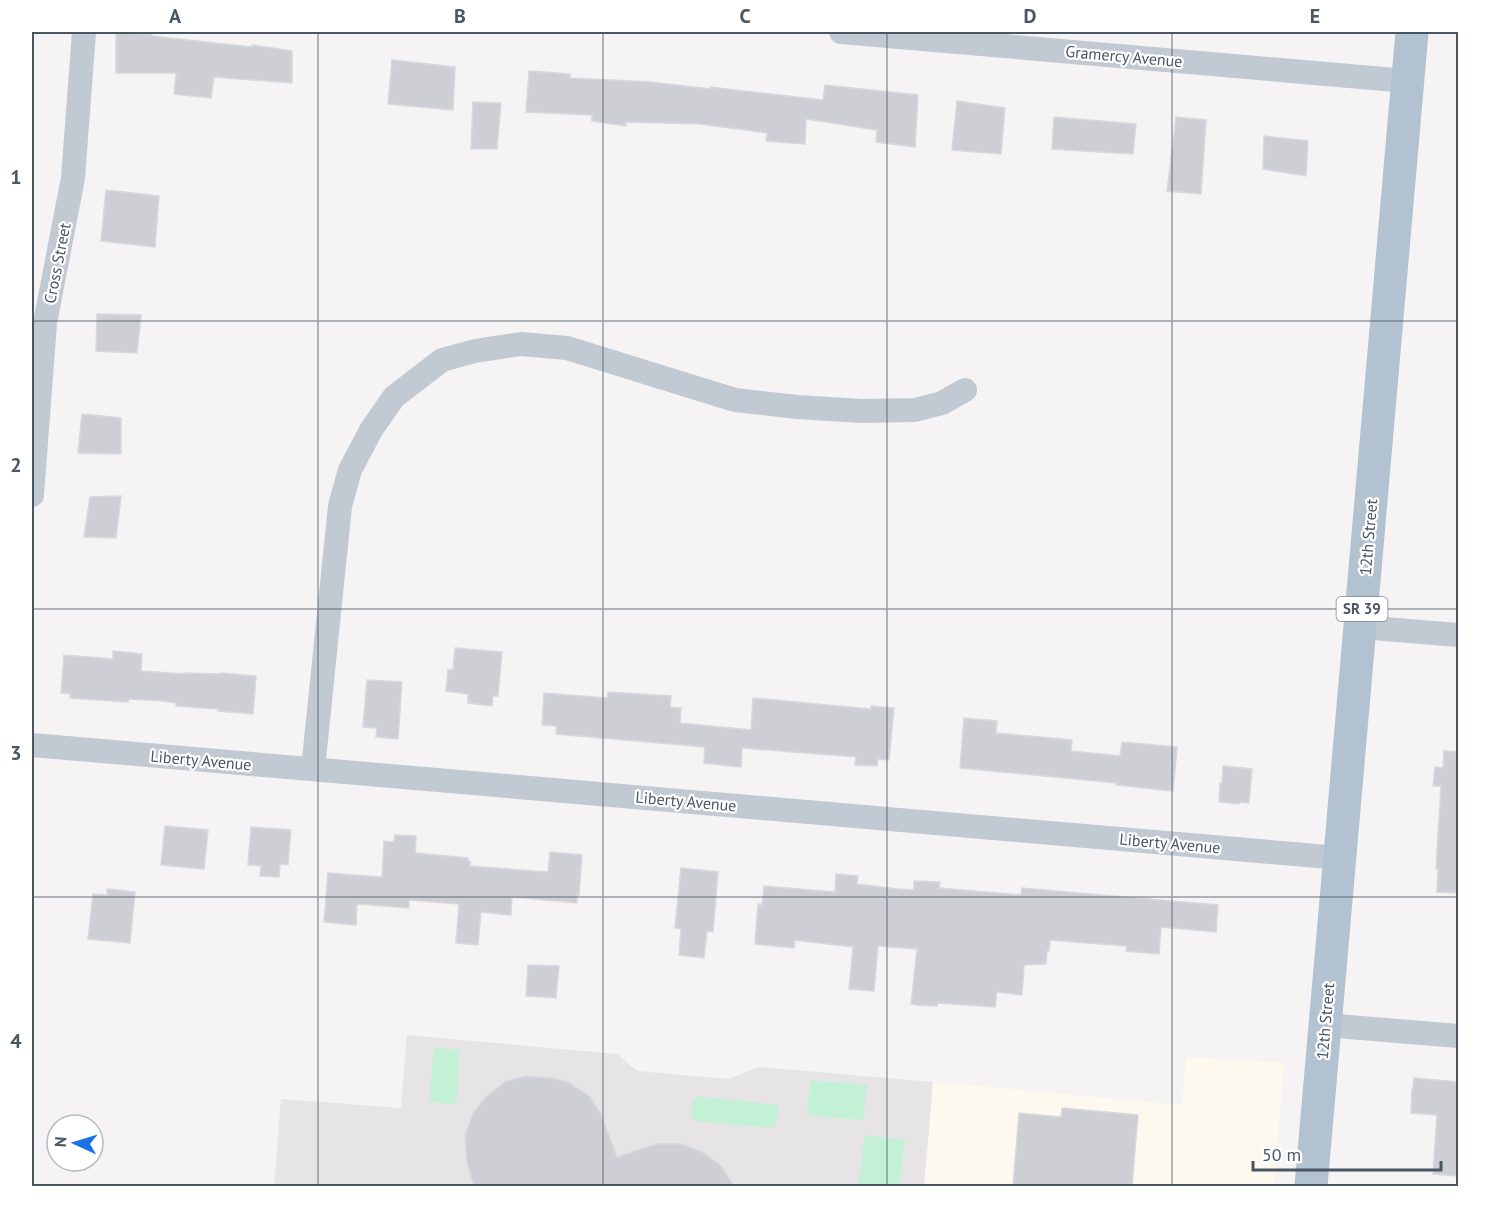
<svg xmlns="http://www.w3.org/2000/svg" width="1490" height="1218" font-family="'PT Sans',sans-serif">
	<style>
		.commercial { fill: #fdf9ef }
		.education { fill: #e6e4e5 }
		.green { fill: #c3f1d5 }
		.building { fill: #cdcfd5; stroke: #d7d9de; stroke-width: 1.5 }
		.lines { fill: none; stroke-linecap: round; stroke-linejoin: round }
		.minor { stroke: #c1cad2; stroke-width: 24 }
		.primary { stroke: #b3c2d1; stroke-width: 33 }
		.grid { fill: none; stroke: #4a5661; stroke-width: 1.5; stroke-opacity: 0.55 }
		.labels { text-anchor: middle; stroke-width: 4.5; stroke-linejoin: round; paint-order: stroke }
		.shield { fill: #fff; stroke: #808990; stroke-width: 1.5 }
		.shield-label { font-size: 15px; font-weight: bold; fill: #4a5661 }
		.street-label { font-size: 16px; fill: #4a5661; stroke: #fff }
		.neatline { fill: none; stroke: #4a5661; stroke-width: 2 }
		.grid-label { font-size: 20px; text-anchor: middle; font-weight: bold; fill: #4a5661 }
	</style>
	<rect width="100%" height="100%" fill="#f5f3f3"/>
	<path class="commercial" d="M 1186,1057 L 1284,1063 L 1274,1186 L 924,1186 L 933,1082 L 1182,1105 Z"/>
	<path class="education" d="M 407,1035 L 617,1054 L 637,1071 L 729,1079 L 759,1067 L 933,1082 L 924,1186 L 274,1186 L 281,1099 L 401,1108 Z"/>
	<g class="green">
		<path d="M 434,1048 L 460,1050 L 456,1104 L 429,1102 Z"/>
		<path d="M 810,1080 L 867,1085 L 863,1120 L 807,1115 Z"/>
		<path d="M 698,1096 L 777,1105 C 778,1111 777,1121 774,1127 L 771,1128 L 696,1121 L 691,1117 L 693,1100 Z"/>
		<path d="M 865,1135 L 905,1140 L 899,1186 L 858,1186 Z"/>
	</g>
	<g class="building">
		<path d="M 116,33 L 152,34 L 152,36 L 252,47 L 252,45 L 292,51 L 292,83 L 214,77 L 211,98 L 174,94 L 176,73 L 116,73 Z"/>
		<path d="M 392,60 L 455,67 L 453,110 L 388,104 Z"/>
		<path d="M 529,71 L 570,74 L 570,78 L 651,82 L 710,89 L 710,87 L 823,100 L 825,85 L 918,95 L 915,147 L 876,142 L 877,130 L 806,119 L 805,144 L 766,141 L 767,133 L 700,124 L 626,122 L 626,126 L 592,121 L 592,115 L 526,112 Z"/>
		<path d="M 957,101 L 1005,108 L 1001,154 L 952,150 Z"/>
		<path d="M 473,102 L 501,103 L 497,149 L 471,149 Z"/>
		<path d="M 1054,117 L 1136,124 L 1133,154 L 1052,149 Z"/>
		<path d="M 1176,117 L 1206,120 L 1201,194 L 1167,191 Z"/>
		<path d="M 1264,136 L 1308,141 L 1306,176 L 1263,169 Z"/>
		<path d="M 106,190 L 159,196 L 155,247 L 101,241 Z"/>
		<path d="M 97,314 L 141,315 L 137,353 L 96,351 Z"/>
		<path d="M 82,414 L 121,418 L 121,454 L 78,453 Z"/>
		<path d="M 121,496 L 116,538 L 84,537 L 90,497 Z"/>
		<path d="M 455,648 L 502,652 L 498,696 L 493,696 L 492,706 L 468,703 L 468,694 L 446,691 L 448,670 L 453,670 Z"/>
		<path d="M 113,651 L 142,654 L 141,671 L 184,674 L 184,673 L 221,674 L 221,673 L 256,676 L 253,714 L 218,711 L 218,709 L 176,706 L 176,703 L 164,701 L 129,699 L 128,702 L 70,698 L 71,694 L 61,693 L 64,655 L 113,659 Z"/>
		<path d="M 367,680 L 402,682 L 398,739 L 376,737 L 377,728 L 363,727 Z"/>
		<path d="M 608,692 L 671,696 L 670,707 L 681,708 L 680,723 L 751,730 L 753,698 L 871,709 L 871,706 L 894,708 L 889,760 L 878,759 L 877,766 L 855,765 L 856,757 L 742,748 L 741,767 L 704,763 L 705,747 L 556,734 L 557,726 L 542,725 L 544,693 L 607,698 Z"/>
		<path d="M 964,718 L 997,721 L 996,733 L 1072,740 L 1071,751 L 1120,756 L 1122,742 L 1177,747 L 1173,791 L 1117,785 L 1117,783 L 960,768 Z"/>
		<path d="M 1444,751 L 1458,752 L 1458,893 L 1437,892 L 1438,869 L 1436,869 L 1441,786 L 1433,786 L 1435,767 L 1443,768 Z"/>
		<path d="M 1223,766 L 1252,769 L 1249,803 L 1240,802 L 1239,804 L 1219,802 L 1220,783 L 1222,783 Z"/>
		<path d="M 165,826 L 208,830 L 204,869 L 161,865 Z"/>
		<path d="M 251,827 L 291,830 L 288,865 L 280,864 L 279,877 L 260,876 L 261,866 L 248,865 Z"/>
		<path d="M 395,835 L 416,836 L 415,853 L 468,858 L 468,861 L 470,861 L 470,866 L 548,872 L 550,852 L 582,855 L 579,895 L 577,895 L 577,903 L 512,897 L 511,915 L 481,912 L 478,945 L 456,943 L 459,904 L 409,900 L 409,908 L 357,904 L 356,925 L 324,922 L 328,873 L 382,877 L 384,841 L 394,842 Z"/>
		<path d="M 681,868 L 718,872 L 713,932 L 707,931 L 704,958 L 679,955 L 681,929 L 675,928 Z"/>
		<path d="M 836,874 L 858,876 L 857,884 L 898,889 L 914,890 L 914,881 L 940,882 L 939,888 L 1021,895 L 1022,888 L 1218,905 L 1216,932 L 1161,927 L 1159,954 L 1126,951 L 1127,946 L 1050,940 L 1049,951 L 1047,951 L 1046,964 L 1024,965 L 1022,995 L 997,992 L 995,1007 L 937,1003 L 937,1006 L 916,1005 L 911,1004 L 917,949 L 878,946 L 874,991 L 849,989 L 853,947 L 795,940 L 794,948 L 755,944 L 758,904 L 762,905 L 764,886 L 835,892 Z"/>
		<path d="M 107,889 L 135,892 L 130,943 L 88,939 L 93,894 L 107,895 Z"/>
		<path d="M 528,965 L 559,966 L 556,998 L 526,996 Z"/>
		<path d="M 525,1076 L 551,1078 L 568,1082 L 590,1097 L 601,1114 L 617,1157 L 656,1144 L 681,1144 L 702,1152 L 721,1166 L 734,1186 L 474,1186 L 467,1162 L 465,1136 L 473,1113 L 486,1097 L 505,1082 Z"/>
		<path d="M 1414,1078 L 1458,1082 L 1458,1176 L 1433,1174 L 1437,1115 L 1411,1113 L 1412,1089 L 1413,1089 Z"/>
		<path d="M 1062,1108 L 1138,1115 L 1132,1186 L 1013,1186 L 1019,1113 L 1061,1117 Z"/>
	</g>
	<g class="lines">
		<g class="minor">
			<path d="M 841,32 L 1407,81"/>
			<path d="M 32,495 L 45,323 L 73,178 L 84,32"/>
			<path d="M 1360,627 L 1458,635"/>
			<path d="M 32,745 L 1340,858"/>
			<path d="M 313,769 L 340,506 L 350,470 L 371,430 L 394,397 L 442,360 L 475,351 L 521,344 L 567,348 L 735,400 L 797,407 L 862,411 L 915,410 L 942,403 L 965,390"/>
			<path d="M 1325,1025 L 1458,1036"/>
		</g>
		<path class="primary" d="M 1311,1186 L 1412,32"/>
	</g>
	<path class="grid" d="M 318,32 L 318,1186M 603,32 L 603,1186M 887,32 L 887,1186M 1172,32 L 1172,1186M 32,321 L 1458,321M 32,609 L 1458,609M 32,897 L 1458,897"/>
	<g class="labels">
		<rect class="shield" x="1336.5" y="597" width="51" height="24" rx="4.5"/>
		<g class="shield-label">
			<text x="1362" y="614">SR 39</text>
		</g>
		<g class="street-label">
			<text transform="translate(1124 56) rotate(5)" y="6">Gramercy Avenue</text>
			<text transform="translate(57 263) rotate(-79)" y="6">Cross Street</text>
			<text transform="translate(1368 537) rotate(-85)" y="6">12th Street</text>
			<text transform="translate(201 760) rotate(5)" y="6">Liberty Avenue</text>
			<text transform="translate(686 801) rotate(5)" y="6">Liberty Avenue</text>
			<text transform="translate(1170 843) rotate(5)" y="6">Liberty Avenue</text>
			<text transform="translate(1325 1021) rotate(-85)" y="6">12th Street</text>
		</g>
	</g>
	<rect width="1490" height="1218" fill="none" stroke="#ffffff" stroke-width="66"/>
	<g transform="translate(75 1143) rotate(274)"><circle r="28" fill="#ffffff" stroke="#b7bbc0" stroke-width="1.5"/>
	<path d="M0-4.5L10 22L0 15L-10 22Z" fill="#1a73e8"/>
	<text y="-9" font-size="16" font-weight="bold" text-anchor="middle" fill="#4a5661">N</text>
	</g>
	<path d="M1253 1161v9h188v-9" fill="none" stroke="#4a5661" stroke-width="3"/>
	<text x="1262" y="1161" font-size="18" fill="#4a5661" stroke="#ffffff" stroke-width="4.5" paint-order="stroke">50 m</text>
	<rect x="33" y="33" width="1424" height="1152" class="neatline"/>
	<g class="grid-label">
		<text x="175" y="23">A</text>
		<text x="460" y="23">B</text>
		<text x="745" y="23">C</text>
		<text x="1030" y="23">D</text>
		<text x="1315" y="23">E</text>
		<text x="16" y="184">1</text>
		<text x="16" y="472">2</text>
		<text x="16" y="760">3</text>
		<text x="16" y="1048">4</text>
	</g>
</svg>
